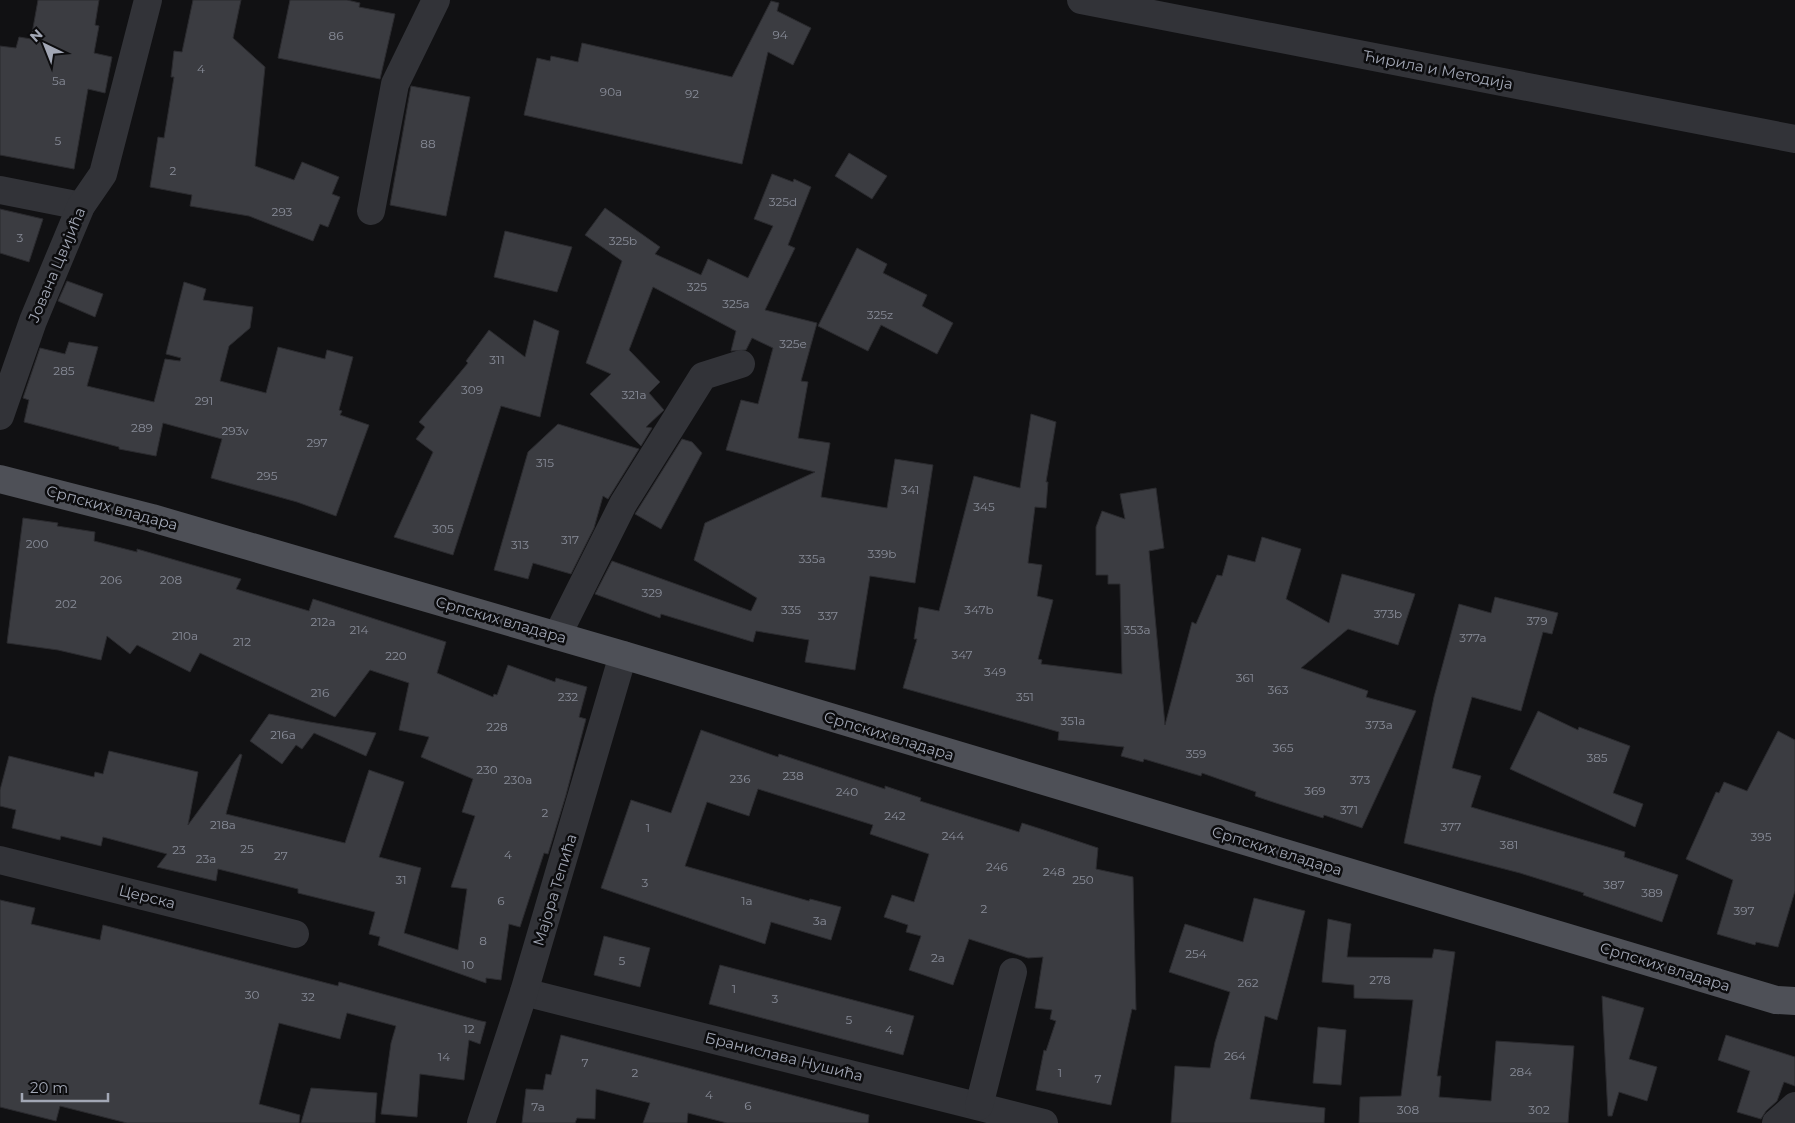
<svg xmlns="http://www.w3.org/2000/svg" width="1795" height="1123" font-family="Montserrat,sans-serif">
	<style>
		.building { fill: #3b3c41; stroke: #2b2b2f }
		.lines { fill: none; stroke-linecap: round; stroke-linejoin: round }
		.minor { stroke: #323338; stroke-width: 28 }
		.major { stroke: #4e5057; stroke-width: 28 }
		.labels { text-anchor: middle; stroke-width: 5; stroke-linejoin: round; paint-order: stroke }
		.number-label { font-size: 12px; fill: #888c98 }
		.street-label { font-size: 15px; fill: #a2a7b5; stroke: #0c0c0e }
	</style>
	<rect width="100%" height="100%" fill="#111113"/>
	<g class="building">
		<path d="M 38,0 L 99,0 L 95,25 L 99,26 L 94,53 L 112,57 L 105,93 L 88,89 L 74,169 L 0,155 L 0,46 L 16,48 L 19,37 L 31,39 Z"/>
		<path d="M 193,0 L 241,0 L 233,38 L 265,67 L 255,166 L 294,180 L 302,162 L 339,177 L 332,194 L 340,197 L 328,227 L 320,224 L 313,241 L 249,216 L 190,206 L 192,195 L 150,187 L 158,137 L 164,138 L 174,77 L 171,77 L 174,51 L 182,52 Z"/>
		<path d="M 290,0 L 347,0 L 360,3 L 359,7 L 395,14 L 380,79 L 278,58 Z"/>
		<path d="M 771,1 L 779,3 L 777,11 L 811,28 L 793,65 L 768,52 L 742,164 L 524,115 L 537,58 L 550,61 L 551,56 L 578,62 L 582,43 L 732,77 Z"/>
		<path d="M 411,86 L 470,97 L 446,216 L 390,205 Z"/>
		<path d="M 849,153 L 887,176 L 872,199 L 835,176 Z"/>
		<path d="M 772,174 L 793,182 L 794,179 L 811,187 L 788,245 L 795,248 L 765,310 L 817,323 L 801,381 L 808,382 L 798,438 L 830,443 L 821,497 L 887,508 L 895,459 L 933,465 L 915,583 L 870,576 L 855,670 L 805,662 L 809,640 L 756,631 L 753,642 L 661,614 L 660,618 L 595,594 L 612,561 L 751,611 L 757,598 L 694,560 L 705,523 L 815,472 L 726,450 L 741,400 L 758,404 L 773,348 L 752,338 L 746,350 L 731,351 L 736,331 L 653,287 L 629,350 L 660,382 L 649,393 L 664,410 L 646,427 L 652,428 L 641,446 L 590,394 L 611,374 L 586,363 L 622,261 L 585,235 L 605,208 L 660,247 L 655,254 L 701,275 L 708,259 L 748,278 L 773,226 L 754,219 Z"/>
		<path d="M 0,209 L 43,219 L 29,262 L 0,253 Z"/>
		<path d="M 505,231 L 572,247 L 557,292 L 494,277 Z"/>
		<path d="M 857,248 L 887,264 L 883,273 L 927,295 L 922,306 L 953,323 L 937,354 L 881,325 L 868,351 L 818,326 Z"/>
		<path d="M 67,281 L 103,294 L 95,317 L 58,301 Z"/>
		<path d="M 184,282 L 206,289 L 203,300 L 253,307 L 250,328 L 229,346 L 220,381 L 266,393 L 278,347 L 325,359 L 327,350 L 353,357 L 339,410 L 342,411 L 340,415 L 369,425 L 336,516 L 297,502 L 211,478 L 222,439 L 163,423 L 156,456 L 119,449 L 119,447 L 24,422 L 29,400 L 23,398 L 40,348 L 65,354 L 69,342 L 98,347 L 87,386 L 154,402 L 165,359 L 180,361 L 181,358 L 166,354 Z"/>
		<path d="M 534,320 L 559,331 L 540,417 L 501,406 L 453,555 L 394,537 L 433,452 L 416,439 L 425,427 L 419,422 L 468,363 L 466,361 L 489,330 L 525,357 Z"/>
		<path d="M 1031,414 L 1056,422 L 1046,482 L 1048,482 L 1046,508 L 1035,507 L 1028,563 L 1042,565 L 1037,596 L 1053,600 L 1038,659 L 1042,660 L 1041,664 L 1122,674 L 1120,584 L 1108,584 L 1108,575 L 1096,575 L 1096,527 L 1102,511 L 1125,519 L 1120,494 L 1156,488 L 1164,548 L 1149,551 L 1165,725 L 1192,622 L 1196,624 L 1217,575 L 1222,576 L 1228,555 L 1255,562 L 1262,537 L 1301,549 L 1286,599 L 1329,623 L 1342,574 L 1415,594 L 1398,645 L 1348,629 L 1301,668 L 1368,691 L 1366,697 L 1416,711 L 1362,828 L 1324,815 L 1323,818 L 1276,803 L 1255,796 L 1256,792 L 1202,773 L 1201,776 L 1144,759 L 1143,762 L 1121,756 L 1124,747 L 1058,740 L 1059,732 L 903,688 L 917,639 L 914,639 L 919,607 L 939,611 L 974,476 L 1020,488 Z"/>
		<path d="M 558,424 L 639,449 L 608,499 L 603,496 L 594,528 L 571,574 L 533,563 L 528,579 L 494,570 L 528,452 Z"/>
		<path d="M 682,439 L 692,442 L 702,453 L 661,529 L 635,514 Z"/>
		<path d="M 23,518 L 58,523 L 57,526 L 95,532 L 94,541 L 137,552 L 137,549 L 241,579 L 236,589 L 309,611 L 313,599 L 446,642 L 437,673 L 493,697 L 494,694 L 497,695 L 508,665 L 555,682 L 556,678 L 587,687 L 579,717 L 586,719 L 566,795 L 548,854 L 544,853 L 520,927 L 509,924 L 501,980 L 486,978 L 486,983 L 378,945 L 380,937 L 369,934 L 375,912 L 298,893 L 298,889 L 218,869 L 216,881 L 157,867 L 167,854 L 103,837 L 101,846 L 61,836 L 60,840 L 12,828 L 16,810 L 0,806 L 0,790 L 9,756 L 94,777 L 95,772 L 103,774 L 109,751 L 198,772 L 188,825 L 240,754 L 242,755 L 226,814 L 345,843 L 369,770 L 404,782 L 379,857 L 421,868 L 404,933 L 458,950 L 467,889 L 451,887 L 475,816 L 462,812 L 473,779 L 421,757 L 429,737 L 399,730 L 409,683 L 370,670 L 335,717 L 200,653 L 190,672 L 137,645 L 130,654 L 107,636 L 101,660 L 58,650 L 7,643 Z"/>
		<path d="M 1495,597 L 1558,613 L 1552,634 L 1543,632 L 1521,711 L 1472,697 L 1452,768 L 1481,776 L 1471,807 L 1625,852 L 1624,857 L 1678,875 L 1662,922 L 1583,895 L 1584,893 L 1520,873 L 1404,843 L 1434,697 L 1459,604 L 1491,613 Z"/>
		<path d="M 1538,711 L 1578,730 L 1579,727 L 1630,746 L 1613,793 L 1643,804 L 1635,827 L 1510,769 Z"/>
		<path d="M 269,714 L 310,722 L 376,733 L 366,756 L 314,733 L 302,749 L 296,745 L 282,764 L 250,741 Z"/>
		<path d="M 701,730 L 778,757 L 779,754 L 885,789 L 885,786 L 921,798 L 920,801 L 1019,832 L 1022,823 L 1044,830 L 1098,848 L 1096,869 L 1133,877 L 1136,1010 L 1132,1009 L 1111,1105 L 1036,1090 L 1044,1050 L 1046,1051 L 1056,1021 L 1050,1019 L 1052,1010 L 1035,1008 L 1043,957 L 1028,958 L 969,939 L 953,985 L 909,970 L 921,936 L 906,932 L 908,925 L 884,917 L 892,895 L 914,902 L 929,854 L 870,834 L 873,825 L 758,789 L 749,816 L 707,802 L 685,866 L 809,901 L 810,899 L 841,907 L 831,940 L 771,922 L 765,944 L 601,888 L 631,800 L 671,813 Z"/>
		<path d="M 1778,731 L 1795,740 L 1795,891 L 1778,947 L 1756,942 L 1755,945 L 1717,934 L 1733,880 L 1686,859 L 1716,792 L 1719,793 L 1724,782 L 1747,791 Z"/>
		<path d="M 1254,898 L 1305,911 L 1277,1020 L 1265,1016 L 1250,1099 L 1325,1108 L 1324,1123 L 1171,1123 L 1175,1066 L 1210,1068 L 1215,1042 L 1230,992 L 1169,972 L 1185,924 L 1243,942 Z"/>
		<path d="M 0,900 L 35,908 L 31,924 L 100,940 L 103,925 L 338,986 L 339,982 L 481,1021 L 486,1022 L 480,1044 L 469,1040 L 464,1080 L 420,1074 L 417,1117 L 381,1114 L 391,1043 L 396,1026 L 347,1013 L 340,1039 L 279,1023 L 259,1104 L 300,1115 L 299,1123 L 127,1123 L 60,1106 L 56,1121 L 0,1107 Z"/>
		<path d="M 1328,919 L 1351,924 L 1347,957 L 1432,958 L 1434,949 L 1455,952 L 1437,1076 L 1441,1076 L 1439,1097 L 1491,1101 L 1496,1041 L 1574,1046 L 1568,1123 L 1359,1123 L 1360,1097 L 1401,1096 L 1413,1000 L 1354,998 L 1354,985 L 1322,982 Z"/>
		<path d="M 604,936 L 650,948 L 640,987 L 594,975 Z"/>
		<path d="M 720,965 L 914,1016 L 903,1055 L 709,1004 Z"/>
		<path d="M 1602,996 L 1644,1008 L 1629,1059 L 1657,1067 L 1647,1101 L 1619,1092 L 1612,1116 L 1608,1116 Z"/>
		<path d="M 1318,1027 L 1346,1030 L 1341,1085 L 1313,1083 Z"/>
		<path d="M 561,1035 L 869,1115 L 868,1123 L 727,1123 L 688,1113 L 687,1123 L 643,1123 L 650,1103 L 596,1089 L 595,1119 L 577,1118 L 575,1123 L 522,1123 L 526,1089 L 543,1090 L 546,1074 L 551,1075 Z"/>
		<path d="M 1726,1035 L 1795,1057 L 1795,1086 L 1784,1082 L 1777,1101 L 1766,1111 L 1761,1119 L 1737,1112 L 1750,1071 L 1718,1060 Z"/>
		<path d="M 311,1088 L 377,1093 L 375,1123 L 301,1123 Z"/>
	</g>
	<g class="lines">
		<g class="minor">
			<path d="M 1081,0 L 1795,139"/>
			<path d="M 0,190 L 81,206"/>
			<path d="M 371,211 L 395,84 L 436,0"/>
			<path d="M 0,416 L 33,321 L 81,206 L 103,174 L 148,0"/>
			<path d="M 557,636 L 623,504 L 703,376 L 741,364"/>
			<path d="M 0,860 L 295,934"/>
			<path d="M 524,992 L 1044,1123"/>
			<path d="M 979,1106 L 1013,972"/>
			<path d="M 481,1123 L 524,992 L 623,655"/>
			<path d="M 1776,1123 L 1795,1106"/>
		</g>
		<path class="major" d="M 0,479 L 152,518 L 623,655 L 1776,1000 L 1795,1001"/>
	</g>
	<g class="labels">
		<g class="number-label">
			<text x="780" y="39">94</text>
			<text x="336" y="40">86</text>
			<text x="201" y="73">4</text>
			<text x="59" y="85">5a</text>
			<text x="611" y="96">90a</text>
			<text x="692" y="98">92</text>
			<text x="58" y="145">5</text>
			<text x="428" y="148">88</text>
			<text x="173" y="175">2</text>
			<text x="783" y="206">325d</text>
			<text x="282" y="216">293</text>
			<text x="20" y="242">3</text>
			<text x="623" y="245">325b</text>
			<text x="697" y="291">325</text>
			<text x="736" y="308">325a</text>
			<text x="880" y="319">325z</text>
			<text x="793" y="348">325e</text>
			<text x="497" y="364">311</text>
			<text x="64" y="375">285</text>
			<text x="472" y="394">309</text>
			<text x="634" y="399">321a</text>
			<text x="204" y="405">291</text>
			<text x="142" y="432">289</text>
			<text x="235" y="435">293v</text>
			<text x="317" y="447">297</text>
			<text x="545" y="467">315</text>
			<text x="267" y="480">295</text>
			<text x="910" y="494">341</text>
			<text x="984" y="511">345</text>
			<text x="443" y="533">305</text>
			<text x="570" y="544">317</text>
			<text x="37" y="548">200</text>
			<text x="520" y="549">313</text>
			<text x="882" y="558">339b</text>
			<text x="812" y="563">335a</text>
			<text x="111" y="584">206</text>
			<text x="171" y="584">208</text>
			<text x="652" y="597">329</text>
			<text x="66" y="608">202</text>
			<text x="791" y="614">335</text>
			<text x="979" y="614">347b</text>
			<text x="1388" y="618">373b</text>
			<text x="828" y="620">337</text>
			<text x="1537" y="625">379</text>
			<text x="323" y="626">212a</text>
			<text x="359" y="634">214</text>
			<text x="1137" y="634">353a</text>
			<text x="185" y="640">210a</text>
			<text x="1473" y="642">377a</text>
			<text x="242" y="646">212</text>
			<text x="962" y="659">347</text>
			<text x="396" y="660">220</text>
			<text x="995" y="676">349</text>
			<text x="1245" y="682">361</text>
			<text x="1278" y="694">363</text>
			<text x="320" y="697">216</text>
			<text x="568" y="701">232</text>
			<text x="1025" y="701">351</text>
			<text x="1073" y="725">351a</text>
			<text x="1379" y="729">373a</text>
			<text x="497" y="731">228</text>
			<text x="283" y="739">216a</text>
			<text x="1283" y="752">365</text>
			<text x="1196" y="758">359</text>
			<text x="1597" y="762">385</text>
			<text x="487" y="774">230</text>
			<text x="793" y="780">238</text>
			<text x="740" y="783">236</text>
			<text x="518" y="784">230a</text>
			<text x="1360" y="784">373</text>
			<text x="1315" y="795">369</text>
			<text x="847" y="796">240</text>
			<text x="1349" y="814">371</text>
			<text x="545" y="817">2</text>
			<text x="895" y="820">242</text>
			<text x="223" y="829">218a</text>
			<text x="1451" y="831">377</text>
			<text x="648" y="832">1</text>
			<text x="953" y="840">244</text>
			<text x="1761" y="841">395</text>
			<text x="1509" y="849">381</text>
			<text x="247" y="853">25</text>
			<text x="179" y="854">23</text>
			<text x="508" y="859">4</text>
			<text x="281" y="860">27</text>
			<text x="206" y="863">23a</text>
			<text x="997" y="871">246</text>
			<text x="1054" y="876">248</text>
			<text x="401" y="884">31</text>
			<text x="1083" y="884">250</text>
			<text x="645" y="887">3</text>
			<text x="1614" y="889">387</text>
			<text x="1652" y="897">389</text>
			<text x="501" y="905">6</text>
			<text x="747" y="905">1a</text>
			<text x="984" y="913">2</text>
			<text x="1744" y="915">397</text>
			<text x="820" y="925">3a</text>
			<text x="483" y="945">8</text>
			<text x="1196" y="958">254</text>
			<text x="938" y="962">2a</text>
			<text x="622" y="965">5</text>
			<text x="468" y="969">10</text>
			<text x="1380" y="984">278</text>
			<text x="1248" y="987">262</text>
			<text x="734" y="993">1</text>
			<text x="252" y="999">30</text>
			<text x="308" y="1001">32</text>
			<text x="775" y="1003">3</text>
			<text x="849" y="1024">5</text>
			<text x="469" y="1033">12</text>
			<text x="889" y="1034">4</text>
			<text x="1235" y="1060">264</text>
			<text x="444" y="1061">14</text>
			<text x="585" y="1067">7</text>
			<text x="1521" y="1076">284</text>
			<text x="635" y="1077">2</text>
			<text x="1060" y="1077">1</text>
			<text x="1098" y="1083">7</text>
			<text x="709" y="1099">4</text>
			<text x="748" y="1110">6</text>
			<text x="538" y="1111">7a</text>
			<text x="1408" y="1114">308</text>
			<text x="1539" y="1114">302</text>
		</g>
		<g class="street-label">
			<text transform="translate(1438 70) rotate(11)" y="5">Ћирила и Методија</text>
			<text transform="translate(57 265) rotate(-67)" y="5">Јована Цвијића</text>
			<text transform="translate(112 508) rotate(15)" y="5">Српских владара</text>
			<text transform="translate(501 620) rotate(16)" y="5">Српских владара</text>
			<text transform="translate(889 736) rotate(17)" y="5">Српских владара</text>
			<text transform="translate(1277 851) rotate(17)" y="5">Српских владара</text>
			<text transform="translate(555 890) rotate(-73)" y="5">Мајора Тепића</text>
			<text transform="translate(147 897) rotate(14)" y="5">Церска</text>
			<text transform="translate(1665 967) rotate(17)" y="5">Српских владара</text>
			<text transform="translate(784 1057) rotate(14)" y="5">Бранислава Нушића</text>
		</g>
	</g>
	<g transform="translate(45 45) rotate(317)" stroke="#0c0c0e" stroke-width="4" paint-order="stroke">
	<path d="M0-4L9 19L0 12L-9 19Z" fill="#a2a7b5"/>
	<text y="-8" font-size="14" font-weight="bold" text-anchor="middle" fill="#a2a7b5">N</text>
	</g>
	<path d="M22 1093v8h86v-8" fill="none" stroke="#a2a7b5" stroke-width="2.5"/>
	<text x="30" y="1093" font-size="15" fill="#a2a7b5" stroke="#0c0c0e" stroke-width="4" paint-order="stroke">20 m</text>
</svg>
